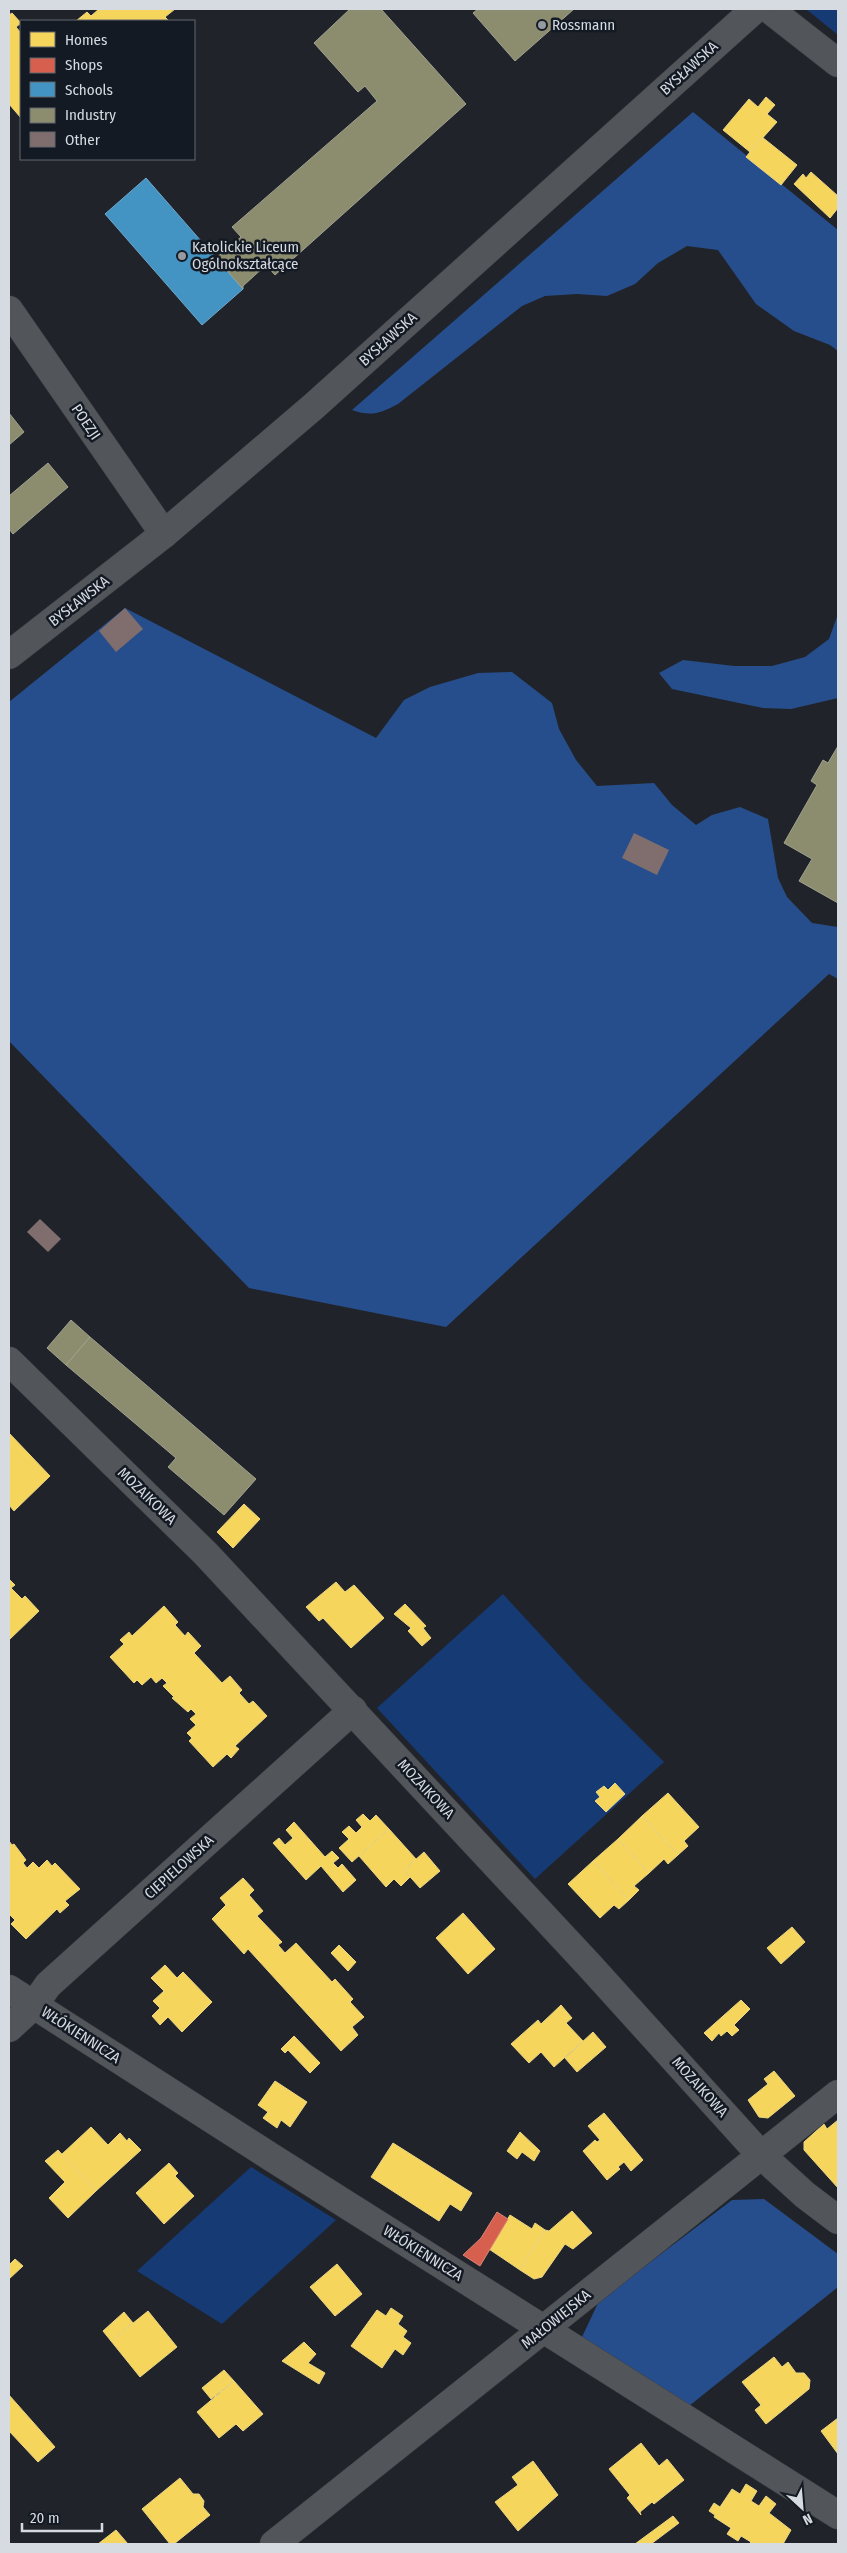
<svg xmlns="http://www.w3.org/2000/svg" width="847" height="2553" font-family="'Fira Sans Condensed',sans-serif">
	<style>
		.green { fill: #163a74 }
		.forest { fill: #274e8c }
		.homes { fill: #f6d55c; stroke: #ecd684 }
		.shops { fill: #d6604d; stroke: #d68579 }
		.schools { fill: #4393c3; stroke: #6fa8cc }
		.industry { fill: #8c8c6e; stroke: #a2a390 }
		.building { fill: #7f6e6d }
		.lines { fill: none; stroke-linecap: round; stroke-linejoin: round }
		.minor-casing { stroke: #3c3f43; stroke-width: 29 }
		.minor { stroke: #52555a; stroke-width: 28 }
		.poi-dot { fill: #969aa1; stroke: #141a23; stroke-width: 2 }
		.labels { text-anchor: middle; stroke-width: 5; stroke-linejoin: round; paint-order: stroke }
		.poi-label { font-size: 15px; fill: #d6dae1; stroke: #141a23; text-anchor: start }
		.street-label { font-size: 15px; fill: #d6dae1; stroke: #141a23 }
	</style>
	<rect width="100%" height="100%" fill="#20242a"/>
	<g class="green">
		<path d="M 806,9 L 838,9 L 838,35 Z"/>
		<path d="M 503,1594 L 583,1681 L 664,1762 L 535,1879 L 377,1708 Z"/>
		<path d="M 251,2167 L 336,2220 L 222,2324 L 137,2271 Z"/>
	</g>
	<g class="forest">
		<path d="M 693,112 L 838,230 L 838,351 L 830,345 L 794,331 L 756,304 L 718,250 L 687,246 L 658,263 L 635,284 L 607,296 L 577,294 L 545,296 L 522,306 L 398,404 C 381,413 371,417 352,410 Z"/>
		<path d="M 125,608 L 376,738 L 404,700 L 430,687 L 478,673 L 512,672 L 552,703 L 559,729 L 576,760 L 597,786 L 654,783 L 672,805 L 696,825 L 712,815 L 740,807 L 768,819 L 778,878 L 787,897 L 812,923 L 838,927 L 838,979 L 829,974 L 446,1327 L 249,1288 L 9,1041 L 9,702 Z"/>
		<path d="M 838,614 L 838,698 L 791,709 L 763,708 L 672,689 L 659,673 L 683,660 L 734,666 L 772,666 L 805,657 L 829,639 Z"/>
		<path d="M 764,2199 L 838,2254 L 838,2287 L 689,2406 L 582,2337 L 599,2301 L 732,2200 Z"/>
	</g>
	<g class="homes">
		<path d="M 99,9 L 175,9 L 165,17 L 169,21 L 76,21 L 87,12 L 91,16 Z"/>
		<path d="M 12,13 L 21,23 L 16,27 L 21,33 L 21,118 L 9,104 L 9,15 Z"/>
		<path d="M 766,97 L 775,105 L 767,114 L 777,122 L 750,152 L 723,130 L 749,99 L 758,107 Z"/>
		<path d="M 762,137 L 797,165 L 781,185 L 746,157 Z"/>
		<path d="M 811,172 L 838,196 L 838,208 L 830,218 L 794,184 L 803,174 L 806,178 Z"/>
		<path d="M 9,1433 L 50,1476 L 14,1511 L 9,1505 Z"/>
		<path d="M 244,1504 L 260,1519 L 233,1548 L 217,1532 Z"/>
		<path d="M 9,1579 L 15,1585 L 11,1588 L 22,1599 L 25,1596 L 39,1611 L 9,1640 Z"/>
		<path d="M 336,1582 L 345,1592 L 354,1585 L 384,1618 L 351,1648 L 323,1618 L 319,1621 L 306,1607 Z"/>
		<path d="M 405,1604 L 426,1626 L 423,1628 L 431,1638 L 422,1646 L 408,1631 L 411,1628 L 394,1614 Z"/>
		<path d="M 164,1606 L 178,1622 L 175,1625 L 185,1636 L 188,1632 L 201,1646 L 194,1653 L 222,1683 L 230,1676 L 242,1690 L 239,1693 L 249,1704 L 253,1701 L 267,1716 L 235,1746 L 239,1749 L 231,1758 L 227,1754 L 213,1767 L 189,1741 L 192,1738 L 187,1733 L 196,1725 L 190,1719 L 196,1714 L 191,1709 L 188,1712 L 172,1698 L 174,1697 L 163,1686 L 167,1683 L 162,1678 L 156,1683 L 151,1677 L 142,1685 L 137,1680 L 134,1683 L 110,1657 L 124,1644 L 120,1640 L 129,1632 L 132,1636 Z"/>
		<path d="M 615,1783 L 625,1794 L 606,1812 L 595,1801 L 600,1797 L 596,1792 L 604,1786 L 608,1790 Z"/>
		<path d="M 668,1793 L 699,1827 L 684,1841 L 688,1846 L 678,1855 L 642,1816 Z"/>
		<path d="M 363,1814 L 370,1821 L 376,1815 L 389,1829 L 352,1862 L 339,1848 L 349,1839 L 342,1832 L 349,1826 L 356,1833 L 362,1827 L 356,1820 Z"/>
		<path d="M 642,1816 L 678,1855 L 668,1864 L 664,1859 L 649,1873 L 618,1839 Z"/>
		<path d="M 294,1822 L 325,1857 L 332,1851 L 339,1858 L 333,1863 L 338,1868 L 342,1864 L 356,1880 L 343,1892 L 321,1866 L 306,1880 L 273,1843 L 279,1838 L 285,1845 L 293,1838 L 286,1830 Z"/>
		<path d="M 389,1829 L 416,1859 L 404,1870 L 410,1877 L 401,1886 L 394,1879 L 386,1887 L 359,1856 Z"/>
		<path d="M 618,1839 L 649,1873 L 634,1886 L 639,1890 L 629,1900 L 593,1861 Z"/>
		<path d="M 9,1841 L 12,1845 L 14,1844 L 26,1860 L 23,1863 L 27,1868 L 33,1862 L 39,1868 L 47,1860 L 52,1866 L 55,1863 L 80,1889 L 65,1901 L 69,1905 L 60,1913 L 57,1909 L 26,1939 L 11,1924 L 15,1920 L 9,1914 Z"/>
		<path d="M 424,1852 L 440,1871 L 420,1888 L 404,1870 Z"/>
		<path d="M 593,1861 L 629,1900 L 619,1909 L 614,1905 L 600,1918 L 568,1884 Z"/>
		<path d="M 243,1878 L 254,1890 L 249,1895 L 263,1911 L 257,1916 L 282,1942 L 278,1945 L 285,1953 L 296,1943 L 332,1982 L 335,1979 L 353,1999 L 350,2002 L 364,2017 L 352,2027 L 358,2035 L 341,2051 L 248,1949 L 244,1954 L 212,1919 L 226,1905 L 220,1898 Z"/>
		<path d="M 463,1913 L 495,1949 L 468,1974 L 436,1938 Z"/>
		<path d="M 792,1927 L 805,1942 L 781,1964 L 767,1948 Z"/>
		<path d="M 339,1945 L 356,1962 L 348,1971 L 331,1953 Z"/>
		<path d="M 165,1965 L 177,1978 L 183,1972 L 212,2002 L 182,2032 L 168,2017 L 160,2025 L 152,2016 L 160,2008 L 153,2001 L 164,1991 L 151,1978 Z"/>
		<path d="M 741,2000 L 750,2009 L 734,2025 L 739,2030 L 732,2036 L 727,2031 L 721,2036 L 719,2033 L 712,2041 L 704,2033 Z"/>
		<path d="M 561,2005 L 572,2018 L 566,2023 L 583,2041 L 554,2067 L 541,2052 L 529,2063 L 511,2044 L 538,2020 L 541,2024 Z"/>
		<path d="M 593,2032 L 606,2047 L 577,2072 L 565,2058 Z"/>
		<path d="M 294,2036 L 320,2063 L 310,2073 L 288,2050 L 285,2053 L 281,2049 Z"/>
		<path d="M 774,2071 L 795,2096 L 768,2118 L 759,2117 L 748,2100 L 768,2084 L 764,2079 Z"/>
		<path d="M 275,2081 L 307,2102 L 290,2127 L 281,2120 L 277,2128 L 263,2118 L 268,2112 L 258,2105 Z"/>
		<path d="M 604,2113 L 643,2160 L 631,2171 L 624,2162 L 618,2167 L 620,2169 L 607,2180 L 583,2151 L 595,2140 L 597,2142 L 600,2140 L 588,2126 Z"/>
		<path d="M 838,2120 L 838,2188 L 804,2150 L 804,2142 L 824,2124 L 827,2129 Z"/>
		<path d="M 91,2127 L 108,2145 L 120,2133 L 127,2141 L 129,2138 L 141,2150 L 96,2191 L 61,2155 Z"/>
		<path d="M 520,2132 L 540,2151 L 534,2161 L 522,2152 L 517,2159 L 507,2151 Z"/>
		<path d="M 393,2143 L 472,2193 L 461,2211 L 450,2204 L 439,2221 L 371,2177 Z"/>
		<path d="M 58,2150 L 96,2191 L 68,2218 L 49,2198 L 65,2182 L 45,2161 Z"/>
		<path d="M 169,2163 L 178,2173 L 175,2176 L 194,2196 L 164,2224 L 136,2193 Z"/>
		<path d="M 572,2211 L 592,2233 L 573,2249 L 565,2244 L 542,2277 L 534,2279 L 520,2270 L 545,2230 L 549,2231 Z"/>
		<path d="M 510,2215 L 532,2229 L 535,2223 L 545,2230 L 520,2270 L 489,2249 Z"/>
		<path d="M 15,2259 L 23,2266 L 9,2279 L 9,2265 Z"/>
		<path d="M 337,2264 L 362,2294 L 335,2316 L 310,2287 Z"/>
		<path d="M 391,2308 L 403,2316 L 398,2324 L 407,2331 L 403,2337 L 411,2343 L 403,2355 L 395,2349 L 382,2368 L 351,2346 L 377,2310 L 386,2316 Z"/>
		<path d="M 148,2311 L 177,2347 L 140,2377 L 111,2341 Z"/>
		<path d="M 124,2312 L 133,2323 L 111,2341 L 103,2331 Z"/>
		<path d="M 304,2342 L 316,2354 L 308,2363 L 325,2373 L 319,2384 L 282,2361 Z"/>
		<path d="M 774,2357 L 782,2367 L 788,2362 L 796,2373 L 804,2373 L 810,2380 L 809,2389 L 766,2424 L 755,2410 L 761,2405 L 742,2382 Z"/>
		<path d="M 224,2370 L 234,2381 L 211,2399 L 202,2388 Z"/>
		<path d="M 234,2381 L 263,2414 L 243,2431 L 236,2424 L 219,2438 L 197,2412 Z"/>
		<path d="M 9,2395 L 55,2447 L 38,2462 L 9,2431 Z"/>
		<path d="M 838,2418 L 838,2454 L 821,2431 Z"/>
		<path d="M 641,2443 L 659,2466 L 667,2459 L 684,2480 L 654,2504 L 652,2502 L 640,2512 L 641,2515 L 627,2498 L 630,2495 L 609,2469 Z"/>
		<path d="M 533,2461 L 558,2495 L 518,2531 L 495,2502 L 518,2485 L 512,2477 Z"/>
		<path d="M 180,2478 L 193,2494 L 199,2494 L 204,2501 L 203,2507 L 210,2515 L 174,2544 L 170,2544 L 142,2509 Z"/>
		<path d="M 746,2484 L 757,2491 L 751,2501 L 759,2506 L 766,2496 L 776,2504 L 769,2513 L 791,2530 L 783,2544 L 749,2544 L 751,2542 L 741,2536 L 738,2541 L 727,2534 L 731,2528 L 714,2517 L 715,2515 L 709,2511 L 714,2503 L 720,2507 L 732,2489 L 740,2494 Z"/>
		<path d="M 673,2516 L 679,2523 L 651,2544 L 635,2544 Z"/>
		<path d="M 116,2530 L 128,2544 L 98,2544 Z"/>
	</g>
	<path class="shops" d="M 497,2212 L 508,2219 L 480,2266 L 463,2255 L 481,2238 Z"/>
	<path class="schools" d="M 146,178 L 243,289 L 202,325 L 105,214 Z"/>
	<g class="industry">
		<path d="M 350,9 L 381,9 L 466,104 L 275,275 L 266,265 L 243,286 L 243,289 L 216,258 L 241,237 L 232,227 L 377,101 L 365,86 L 358,92 L 314,43 Z"/>
		<path d="M 478,9 L 574,9 L 515,61 L 473,13 Z"/>
		<path d="M 9,413 L 24,432 L 9,445 Z"/>
		<path d="M 48,463 L 68,487 L 13,534 L 9,529 L 9,496 Z"/>
		<path d="M 838,746 L 838,903 L 799,881 L 812,859 L 784,843 L 817,785 L 811,781 L 823,760 L 828,763 Z"/>
		<path d="M 71,1320 L 90,1337 L 66,1365 L 47,1348 Z"/>
		<path d="M 90,1337 L 256,1479 L 224,1515 L 168,1467 L 176,1458 L 66,1365 Z"/>
	</g>
	<g class="building">
		<path d="M 125,608 L 143,629 L 116,652 L 99,631 Z"/>
		<path d="M 634,833 L 669,850 L 657,875 L 622,858 Z"/>
		<path d="M 40,1219 L 61,1239 L 48,1252 L 27,1232 Z"/>
	</g>
	<g class="lines">
		<g class="minor-casing">
			<g id="minor">
				<path d="M 769,9 L 838,63"/>
				<path d="M 9,310 L 164,534"/>
				<path d="M 9,655 L 164,534 L 314,406 L 755,9"/>
				<path d="M 9,1361 L 206,1554 L 589,1965 L 760,2154 L 805,2195 L 838,2220"/>
				<path d="M 9,1989 L 271,2157 L 838,2515"/>
				<path d="M 9,2028 L 34,2005 L 48,1985 L 353,1710"/>
				<path d="M 274,2544 L 838,2094"/>
			</g>
		</g>
		<use href="#minor" class="minor"/>
	</g>
	<g class="poi-dot">
		<circle cx="542" cy="25" r="5"/>
		<circle cx="182" cy="256" r="5"/>
	</g>
	<g class="labels">
		<g class="poi-label">
			<text x="552" y="30">Rossmann</text>
			<text x="192" y="252">Katolickie Liceum<tspan x="192" dy="17">Ogólnokształcące</tspan></text>
		</g>
		<g class="street-label">
			<text transform="translate(689 68) rotate(-42)" y="5">BYSŁAWSKA</text>
			<text transform="translate(388 339) rotate(-42)" y="5">BYSŁAWSKA</text>
			<text transform="translate(86 422) rotate(56)" y="5">POEZJI</text>
			<text transform="translate(79 601) rotate(-38)" y="5">BYSŁAWSKA</text>
			<text transform="translate(147 1496) rotate(44)" y="5">MOZAIKOWA</text>
			<text transform="translate(426 1789) rotate(47)" y="5">MOZAIKOWA</text>
			<text transform="translate(179 1867) rotate(-42)" y="5">CIEPIELOWSKA</text>
			<text transform="translate(81 2035) rotate(33)" y="5">WŁÓKIENNICZA</text>
			<text transform="translate(700 2087) rotate(48)" y="5">MOZAIKOWA</text>
			<text transform="translate(423 2253) rotate(32)" y="5">WŁÓKIENNICZA</text>
			<text transform="translate(556 2319) rotate(-39)" y="5">MAŁOWIEJSKA</text>
		</g>
	</g>
	<rect width="847" height="2553" fill="none" stroke="#d6dae1" stroke-width="20"/>
	<rect x="20" y="20" width="175" height="140" fill="#141a23" stroke="#62676f"/>
	<rect x="30" y="32" width="25" height="15" fill="#f6d55c" stroke="#62676f"/>
	<text x="65" y="45" font-size="15" fill="#d6dae1">Homes</text>
	<rect x="30" y="58" width="25" height="15" fill="#d6604d" stroke="#62676f"/>
	<text x="65" y="70" font-size="15" fill="#d6dae1">Shops</text>
	<rect x="30" y="82" width="25" height="15" fill="#4393c3" stroke="#62676f"/>
	<text x="65" y="95" font-size="15" fill="#d6dae1">Schools</text>
	<rect x="30" y="108" width="25" height="15" fill="#8c8c6e" stroke="#62676f"/>
	<text x="65" y="120" font-size="15" fill="#d6dae1">Industry</text>
	<rect x="30" y="132" width="25" height="15" fill="#7f6e6d" stroke="#62676f"/>
	<text x="65" y="145" font-size="15" fill="#d6dae1">Other</text>
	<g transform="translate(802 2508) rotate(154)" stroke="#141a23" stroke-width="4" paint-order="stroke">
	<path d="M0-4L9 19L0 12L-9 19Z" fill="#d6dae1"/>
	<text y="-8" font-size="14" font-weight="bold" text-anchor="middle" fill="#d6dae1">N</text>
	</g>
	<path d="M22 2523v8h80v-8" fill="none" stroke="#d6dae1" stroke-width="2.5"/>
	<text x="30" y="2523" font-size="15" fill="#d6dae1" stroke="#141a23" stroke-width="4" paint-order="stroke">20 m</text>
</svg>
